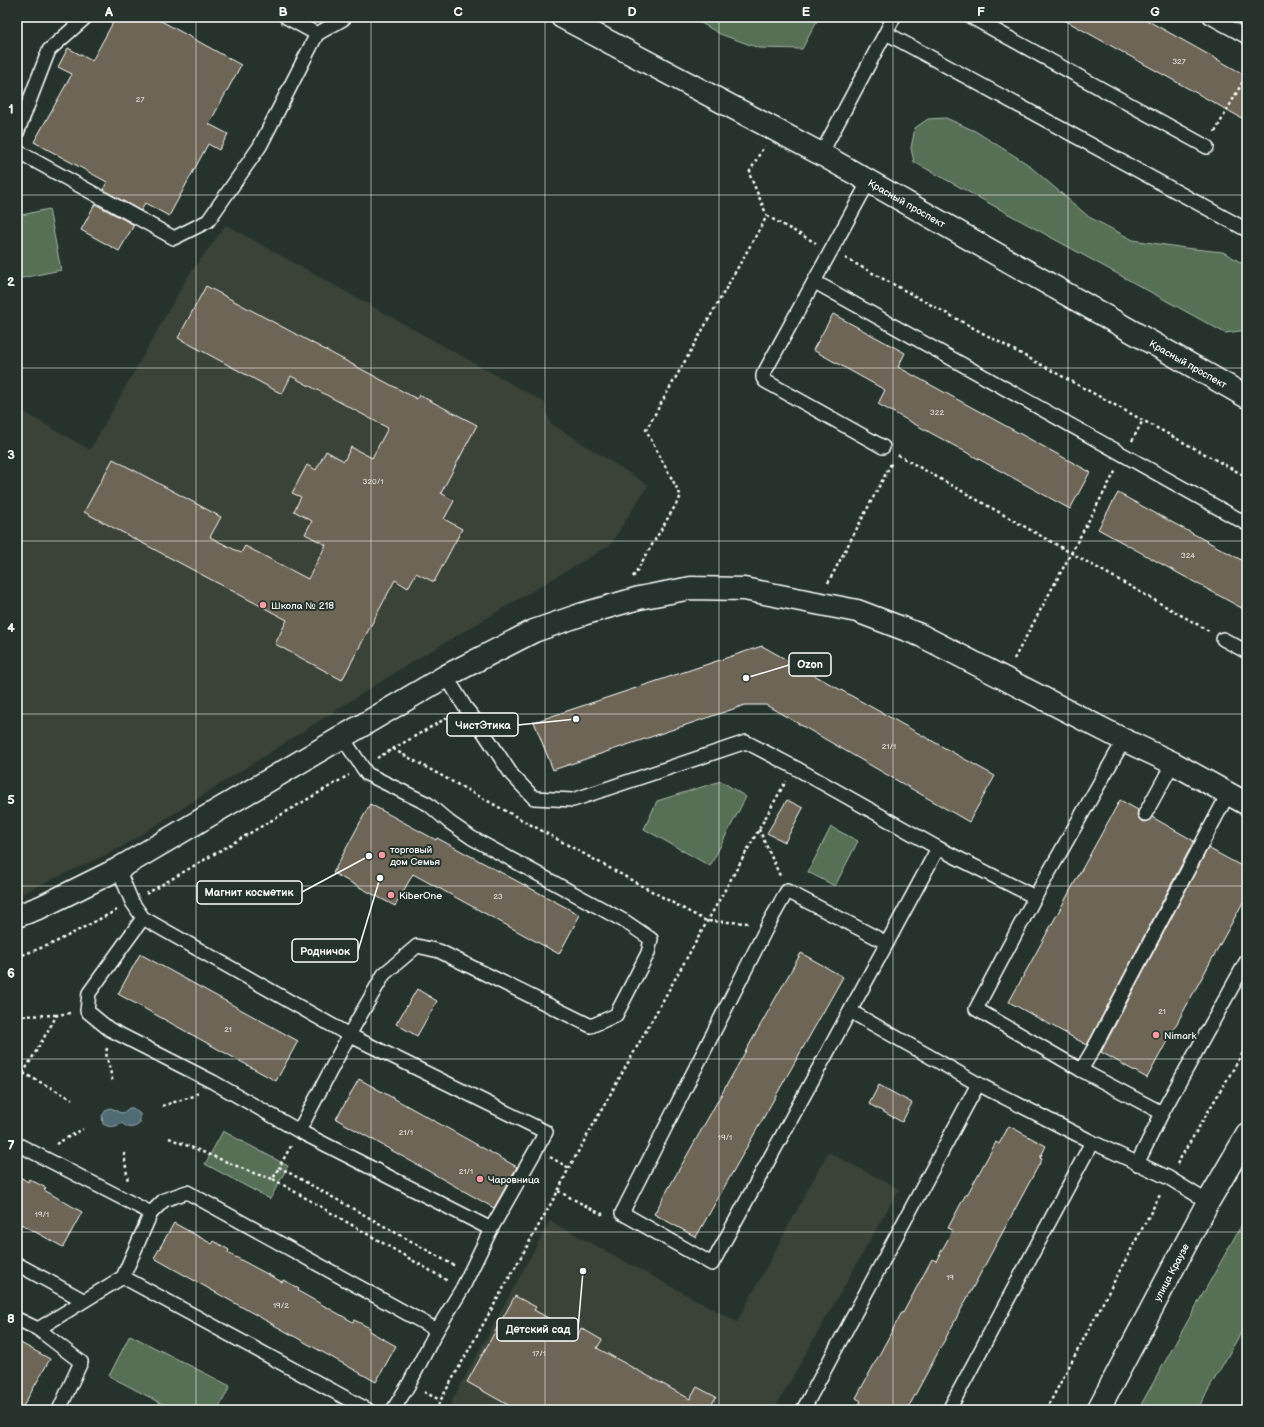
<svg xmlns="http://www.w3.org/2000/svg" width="1264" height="1427" font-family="'Balsamiq Sans',sans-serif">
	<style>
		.built { fill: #3b4239 }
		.green { fill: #546f55; stroke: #aab7aa }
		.water { fill: #4f6c75; stroke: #95a7ac }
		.building { fill: #6d6555; stroke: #fff }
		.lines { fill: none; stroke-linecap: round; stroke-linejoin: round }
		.lane-casing { stroke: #fff; stroke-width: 16 }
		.street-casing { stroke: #fff; stroke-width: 25 }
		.secondary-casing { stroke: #fff; stroke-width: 25 }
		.path { stroke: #fff; stroke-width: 2.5; stroke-dasharray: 3 3; stroke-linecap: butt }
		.lane { stroke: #26332d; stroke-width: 13 }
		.street { stroke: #26332d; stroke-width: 22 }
		.secondary { stroke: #26332d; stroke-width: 22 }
		.grid { fill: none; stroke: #fff; stroke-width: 1; stroke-opacity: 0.55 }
		.poi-dot { fill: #ff9aa2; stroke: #26332d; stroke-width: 1.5 }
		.labels { text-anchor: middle; stroke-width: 4; stroke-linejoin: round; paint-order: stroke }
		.number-label { font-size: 8px; fill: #dad8d4 }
		.street-label { font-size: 10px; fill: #fff; stroke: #26332d }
		.poi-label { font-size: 10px; fill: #fff; stroke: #26332d; text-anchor: start }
		.leader { fill: none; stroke: #fff; stroke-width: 1.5 }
		.callout-dot { fill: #fff; stroke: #26332d; stroke-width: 1.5 }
		.callout { fill: #26332d; stroke: #fff; stroke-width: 1.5 }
		.callout-label { font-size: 11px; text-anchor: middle; font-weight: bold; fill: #fff }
		.neatline { fill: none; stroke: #fff; stroke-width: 1.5 }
		.grid-label { font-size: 13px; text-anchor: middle; font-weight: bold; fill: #fff }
	</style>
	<rect width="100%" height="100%" fill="#26332d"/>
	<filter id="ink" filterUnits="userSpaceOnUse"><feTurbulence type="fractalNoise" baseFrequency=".025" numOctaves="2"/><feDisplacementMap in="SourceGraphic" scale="8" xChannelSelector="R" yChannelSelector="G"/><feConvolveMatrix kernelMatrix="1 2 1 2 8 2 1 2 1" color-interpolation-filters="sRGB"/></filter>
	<g filter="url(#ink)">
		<g class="built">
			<path d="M 226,225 L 544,402 L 550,423 L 648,485 L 610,545 L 407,665 L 120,848 L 17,896 L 17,408 L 90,450 L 188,276 Z"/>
			<path d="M 828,1152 L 899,1189 L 774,1410 L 447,1410 L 550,1221 L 737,1322 Z"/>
		</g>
		<g class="green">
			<path d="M 691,17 L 819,17 L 802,49 L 759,48 L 720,34 Z"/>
			<path d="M 946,118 L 975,131 L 1026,163 L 1089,217 L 1133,240 L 1185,248 L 1223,252 L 1247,266 L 1247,330 L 1225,333 L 914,162 L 911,148 L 915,128 L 928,119 Z"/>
			<path d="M 49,209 L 61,270 L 17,279 L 17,216 Z"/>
			<path d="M 721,781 L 746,797 L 710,866 L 644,829 L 657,801 Z"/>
			<path d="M 831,827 L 858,841 L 835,886 L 808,872 Z"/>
			<path d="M 223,1131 L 288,1166 L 270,1199 L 205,1164 Z"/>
			<path d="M 1247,1215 L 1247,1322 L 1197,1410 L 1138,1410 Z"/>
			<path d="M 130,1335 L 230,1386 L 218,1410 L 174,1410 L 109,1376 Z"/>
		</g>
		<path class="water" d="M 110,1108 L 116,1110 L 118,1112 L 123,1113 L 129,1108 L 133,1108 L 140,1114 L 140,1123 C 134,1129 128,1129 122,1123 C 115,1127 110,1128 103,1124 L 102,1116 L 106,1110 Z"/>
		<g class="building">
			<path d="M 116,17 L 154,17 L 241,65 L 209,124 L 228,134 L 219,150 L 208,144 L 169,216 L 145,203 L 141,211 L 103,190 L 107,182 L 34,142 L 72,74 L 58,67 L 68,48 L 92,61 Z"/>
			<path d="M 1059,17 L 1141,17 L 1247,76 L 1247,121 Z"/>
			<path d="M 95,204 L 134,225 L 119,251 L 81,230 Z"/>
			<path d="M 206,286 L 417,399 L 419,395 L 477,425 L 441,493 L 454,501 L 444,519 L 462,529 L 434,582 L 416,573 L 408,588 L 395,580 L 342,680 L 275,644 L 287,620 L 84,512 L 113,459 L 221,517 L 210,537 L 241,553 L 245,546 L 308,579 L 326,545 L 305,534 L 312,521 L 294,511 L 301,497 L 292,493 L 307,465 L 316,470 L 326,451 L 344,461 L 351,447 L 372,458 L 388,428 L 291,376 L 282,394 L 178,338 Z"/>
			<path d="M 833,314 L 905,353 L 898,367 L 1090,472 L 1070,509 L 878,404 L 885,390 L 813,350 Z"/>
			<path d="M 1118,493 L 1247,563 L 1247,611 L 1098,529 Z"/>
			<path d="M 762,646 L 995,776 L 969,822 L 766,705 L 745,705 L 553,770 L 534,722 Z"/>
			<path d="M 787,800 L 803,808 L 785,842 L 767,833 Z"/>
			<path d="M 1120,800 L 1138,810 L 1137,815 L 1141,821 L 1145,822 L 1149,821 L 1152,817 L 1194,841 L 1087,1045 L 1009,1002 Z"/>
			<path d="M 370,804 L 436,840 L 437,838 L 580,915 L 559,954 L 413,874 L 395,906 L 333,873 Z"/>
			<path d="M 1208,848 L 1247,869 L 1247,895 L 1147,1078 L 1101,1052 Z"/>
			<path d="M 801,953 L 843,977 L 696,1237 L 654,1214 Z"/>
			<path d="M 140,954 L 298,1041 L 276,1081 L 118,994 Z"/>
			<path d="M 417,989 L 437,1001 L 417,1036 L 396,1024 Z"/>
			<path d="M 359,1079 L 517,1167 L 494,1208 L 336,1119 Z"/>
			<path d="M 879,1085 L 912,1103 L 902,1122 L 869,1104 Z"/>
			<path d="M 1009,1126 L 1046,1146 L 1040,1158 L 1042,1159 L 907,1410 L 856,1410 L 861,1401 L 856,1398 L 885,1344 L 902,1312 L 903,1313 L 932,1259 L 936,1261 L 953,1230 L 948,1228 L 966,1194 L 967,1195 L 996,1142 L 999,1144 Z"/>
			<path d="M 17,1175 L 28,1182 L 29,1179 L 46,1188 L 44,1190 L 82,1212 L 63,1247 L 17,1222 Z"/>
			<path d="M 174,1223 L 212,1244 L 214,1241 L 229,1250 L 228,1253 L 282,1282 L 283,1280 L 291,1284 L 299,1289 L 298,1291 L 353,1322 L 354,1320 L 370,1328 L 369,1331 L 396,1346 L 376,1382 L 154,1258 Z"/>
			<path d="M 515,1296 L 536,1307 L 534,1310 L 578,1335 L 581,1328 L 602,1340 L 597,1348 L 690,1399 L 697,1387 L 716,1397 L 709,1409 L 710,1410 L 517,1410 L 467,1382 Z"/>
			<path d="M 17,1341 L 50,1359 L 21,1410 L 17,1410 Z"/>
		</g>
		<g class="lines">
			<g class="lane-casing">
				<g id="lane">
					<path d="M 971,17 L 1207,147"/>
					<path d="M 1210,17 L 1247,37"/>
					<path d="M 886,33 L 1247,230"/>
					<path d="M 317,34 L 343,19 L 345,17"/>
					<path d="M 17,133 L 49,50 L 86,17"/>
					<path d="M 17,151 L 174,238 L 208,221 L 260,146 L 317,34 L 286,17"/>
					<path d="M 821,154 L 894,17"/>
					<path d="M 869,181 L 763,375 L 763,378 L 765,381 L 883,447"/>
					<path d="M 815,282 L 1247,524"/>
					<path d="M 1223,639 L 1247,652"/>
					<path d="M 446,676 L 465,707 L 477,722 L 512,775 L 534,798 L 573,800 L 746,742 L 794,767 L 938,848"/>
					<path d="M 1145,814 L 1173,763"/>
					<path d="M 118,869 L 132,902 L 143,918 L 349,1035 L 546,1132 L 491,1229 L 299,1131 L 213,1082 L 109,1029 L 87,1011 L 89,993 L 143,918"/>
					<path d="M 1035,897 L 1124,740"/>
					<path d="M 887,943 L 938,848 L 1035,897 L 976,1009 L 1081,1070 L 1162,1113 L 1137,1164"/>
					<path d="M 850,1011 L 887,943 L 787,891 L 769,923 L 622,1213 L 712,1264 L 850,1011 L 978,1084"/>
					<path d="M 1081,1070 L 1094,1048 L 1228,794"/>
					<path d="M 1162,1113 L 1247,960"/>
					<path d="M 299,1131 L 349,1035 L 384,974 L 417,946 L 439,951 L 591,1026 L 616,1015 L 648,953 L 651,939 L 626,922 L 472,838 L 449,822 L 428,804 L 367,774 L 342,737"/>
					<path d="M 17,1144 L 151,1213 L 123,1277 L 38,1329 L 17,1319"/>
					<path d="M 151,1213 L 164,1200 L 187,1192 L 437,1330"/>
					<path d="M 17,1264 L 83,1300"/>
					<path d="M 123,1277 L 368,1410"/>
					<path d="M 38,1329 L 81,1362 L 59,1410"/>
					<path d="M 393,1410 L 409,1384 L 437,1330 L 462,1289 L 491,1229"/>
					<path d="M 803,1410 L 978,1084 L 1092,1142"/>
					<path d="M 949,1410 L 1092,1142 L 1169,1178 L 1208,1202"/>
				</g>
			</g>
			<g class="street-casing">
				<path id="street" d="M 17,916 L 41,907 L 118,869 L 446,676 L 534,631 L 583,614 L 639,598 L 691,588 L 744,589 L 857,611 L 920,635 L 1124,740 L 1173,763 L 1247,804"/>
			</g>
			<g class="secondary-casing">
				<g id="secondary">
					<path id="s1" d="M 562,17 L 821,154 L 1247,397"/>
					<path id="s2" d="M 1098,1410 L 1208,1202 L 1247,1135"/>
				</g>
			</g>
			<g class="path">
				<path d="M 1215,132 L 1247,74"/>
				<path d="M 767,216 L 816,243"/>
				<path d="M 845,258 L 1247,477"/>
				<path d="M 1132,441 L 1143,420"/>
				<path d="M 898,455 L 1209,631"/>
				<path d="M 633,577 L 681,496 L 646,430 L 767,216 L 749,173 L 764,146"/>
				<path d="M 828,583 L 892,462"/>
				<path d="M 1014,659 L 1116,470"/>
				<path d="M 393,749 L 706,921 L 750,923"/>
				<path d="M 377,758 L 450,716"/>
				<path d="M 759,829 L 780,876"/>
				<path d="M 146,894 L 349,775"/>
				<path d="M 17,957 L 54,943 L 117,910"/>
				<path d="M 17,1016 L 57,1015"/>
				<path d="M 107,1048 L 106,1053 L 113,1083"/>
				<path d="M 17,1063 L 23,1073 L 72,1099"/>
				<path d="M 17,1084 L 57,1015 L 70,1013"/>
				<path d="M 162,1106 L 194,1096 L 198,1093"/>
				<path d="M 169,1138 L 256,1174 L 273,1179 L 279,1167"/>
				<path d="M 56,1144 L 83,1129"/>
				<path d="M 291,1146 L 279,1167 L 455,1266"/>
				<path d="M 124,1153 L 128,1182"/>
				<path d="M 550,1157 L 569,1168"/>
				<path d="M 1177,1164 L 1247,1046"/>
				<path d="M 273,1179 L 448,1281"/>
				<path d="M 558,1191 L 601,1214 L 605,1213"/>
				<path d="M 424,1392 L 440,1400"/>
				<path d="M 435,1410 L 558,1191 L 569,1168 L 786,781"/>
				<path d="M 1046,1410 L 1161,1193"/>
			</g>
			<use href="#lane" class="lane"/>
			<use href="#street" class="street"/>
			<use href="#secondary" class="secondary"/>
		</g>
	</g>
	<path class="grid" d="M 196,17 L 196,1410M 371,17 L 371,1410M 545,17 L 545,1410M 719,17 L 719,1410M 893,17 L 893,1410M 1068,17 L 1068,1410M 17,195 L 1247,195M 17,368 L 1247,368M 17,541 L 1247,541M 17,714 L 1247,714M 17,886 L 1247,886M 17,1059 L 1247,1059M 17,1232 L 1247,1232"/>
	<g class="poi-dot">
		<circle cx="263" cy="605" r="4"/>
		<circle cx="382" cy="855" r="4"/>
		<circle cx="391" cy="895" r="4"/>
		<circle cx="1156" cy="1035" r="4"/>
		<circle cx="480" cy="1179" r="4"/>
	</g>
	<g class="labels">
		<g class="number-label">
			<text x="1179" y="64">327</text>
			<text x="140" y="102">27</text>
			<text x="937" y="415">322</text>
			<text x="373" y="484">320/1</text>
			<text x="1188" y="558">324</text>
			<text x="889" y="749">21/1</text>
			<text x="498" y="899">23</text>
			<text x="1162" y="1014">21</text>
			<text x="228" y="1032">21</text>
			<text x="406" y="1135">21/1</text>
			<text x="725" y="1140">19/1</text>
			<text x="466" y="1174">21/1</text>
			<text x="42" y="1217">19/1</text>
			<text x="950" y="1280">19</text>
			<text x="281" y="1308">19/2</text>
			<text x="539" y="1356">17/1</text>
		</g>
		<g class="street-label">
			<text dy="4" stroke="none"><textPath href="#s1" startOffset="392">Красный проспект</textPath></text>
			<text dy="4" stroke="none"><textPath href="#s1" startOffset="716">Красный проспект</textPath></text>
			<text dy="4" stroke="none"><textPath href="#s2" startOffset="156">улица Краузе</textPath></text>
		</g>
		<g class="poi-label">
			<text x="271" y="609">Школа № 218</text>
			<text x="390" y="853">торговый<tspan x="390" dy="12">дом Семья</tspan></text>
			<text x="399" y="899">KiberOne</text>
			<text x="1164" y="1039">Nimark</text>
			<text x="488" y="1183">Чаровница</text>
		</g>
	</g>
	<path class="leader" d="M746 678L789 665M576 719L518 725M369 856L302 892M380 878L358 951M583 1271L578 1329"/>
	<g class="callout-dot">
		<circle cx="746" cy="678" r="4"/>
		<circle cx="576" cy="719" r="4"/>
		<circle cx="369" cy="856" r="4"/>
		<circle cx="380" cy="878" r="4"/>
		<circle cx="583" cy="1271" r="4"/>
	</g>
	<g class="callout">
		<rect x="789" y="653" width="42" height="23" rx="4"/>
		<rect x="447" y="713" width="71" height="23" rx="4"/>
		<rect x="197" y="881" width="105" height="23" rx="4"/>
		<rect x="292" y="939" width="66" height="23" rx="4"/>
		<rect x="497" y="1318" width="81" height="23" rx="4"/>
	</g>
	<g class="callout-label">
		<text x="810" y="668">Ozon</text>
		<text x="483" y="729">ЧистЭтика</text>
		<text x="249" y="896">Магнит косметик</text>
		<text x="325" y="955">Родничок</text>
		<text x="538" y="1333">Детский сад</text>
	</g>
	<rect width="1264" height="1427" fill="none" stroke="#26332d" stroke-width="44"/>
	<rect x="22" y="22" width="1220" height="1383" class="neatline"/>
	<g class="grid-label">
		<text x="109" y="16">A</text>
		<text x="283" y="16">B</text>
		<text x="458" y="16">C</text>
		<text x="632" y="16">D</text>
		<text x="806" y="16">E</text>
		<text x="981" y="16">F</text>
		<text x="1155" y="16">G</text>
		<text x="11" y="113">1</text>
		<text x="11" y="286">2</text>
		<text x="11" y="459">3</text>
		<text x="11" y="632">4</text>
		<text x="11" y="804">5</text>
		<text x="11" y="977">6</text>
		<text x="11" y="1150">7</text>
		<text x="11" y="1323">8</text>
	</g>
</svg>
